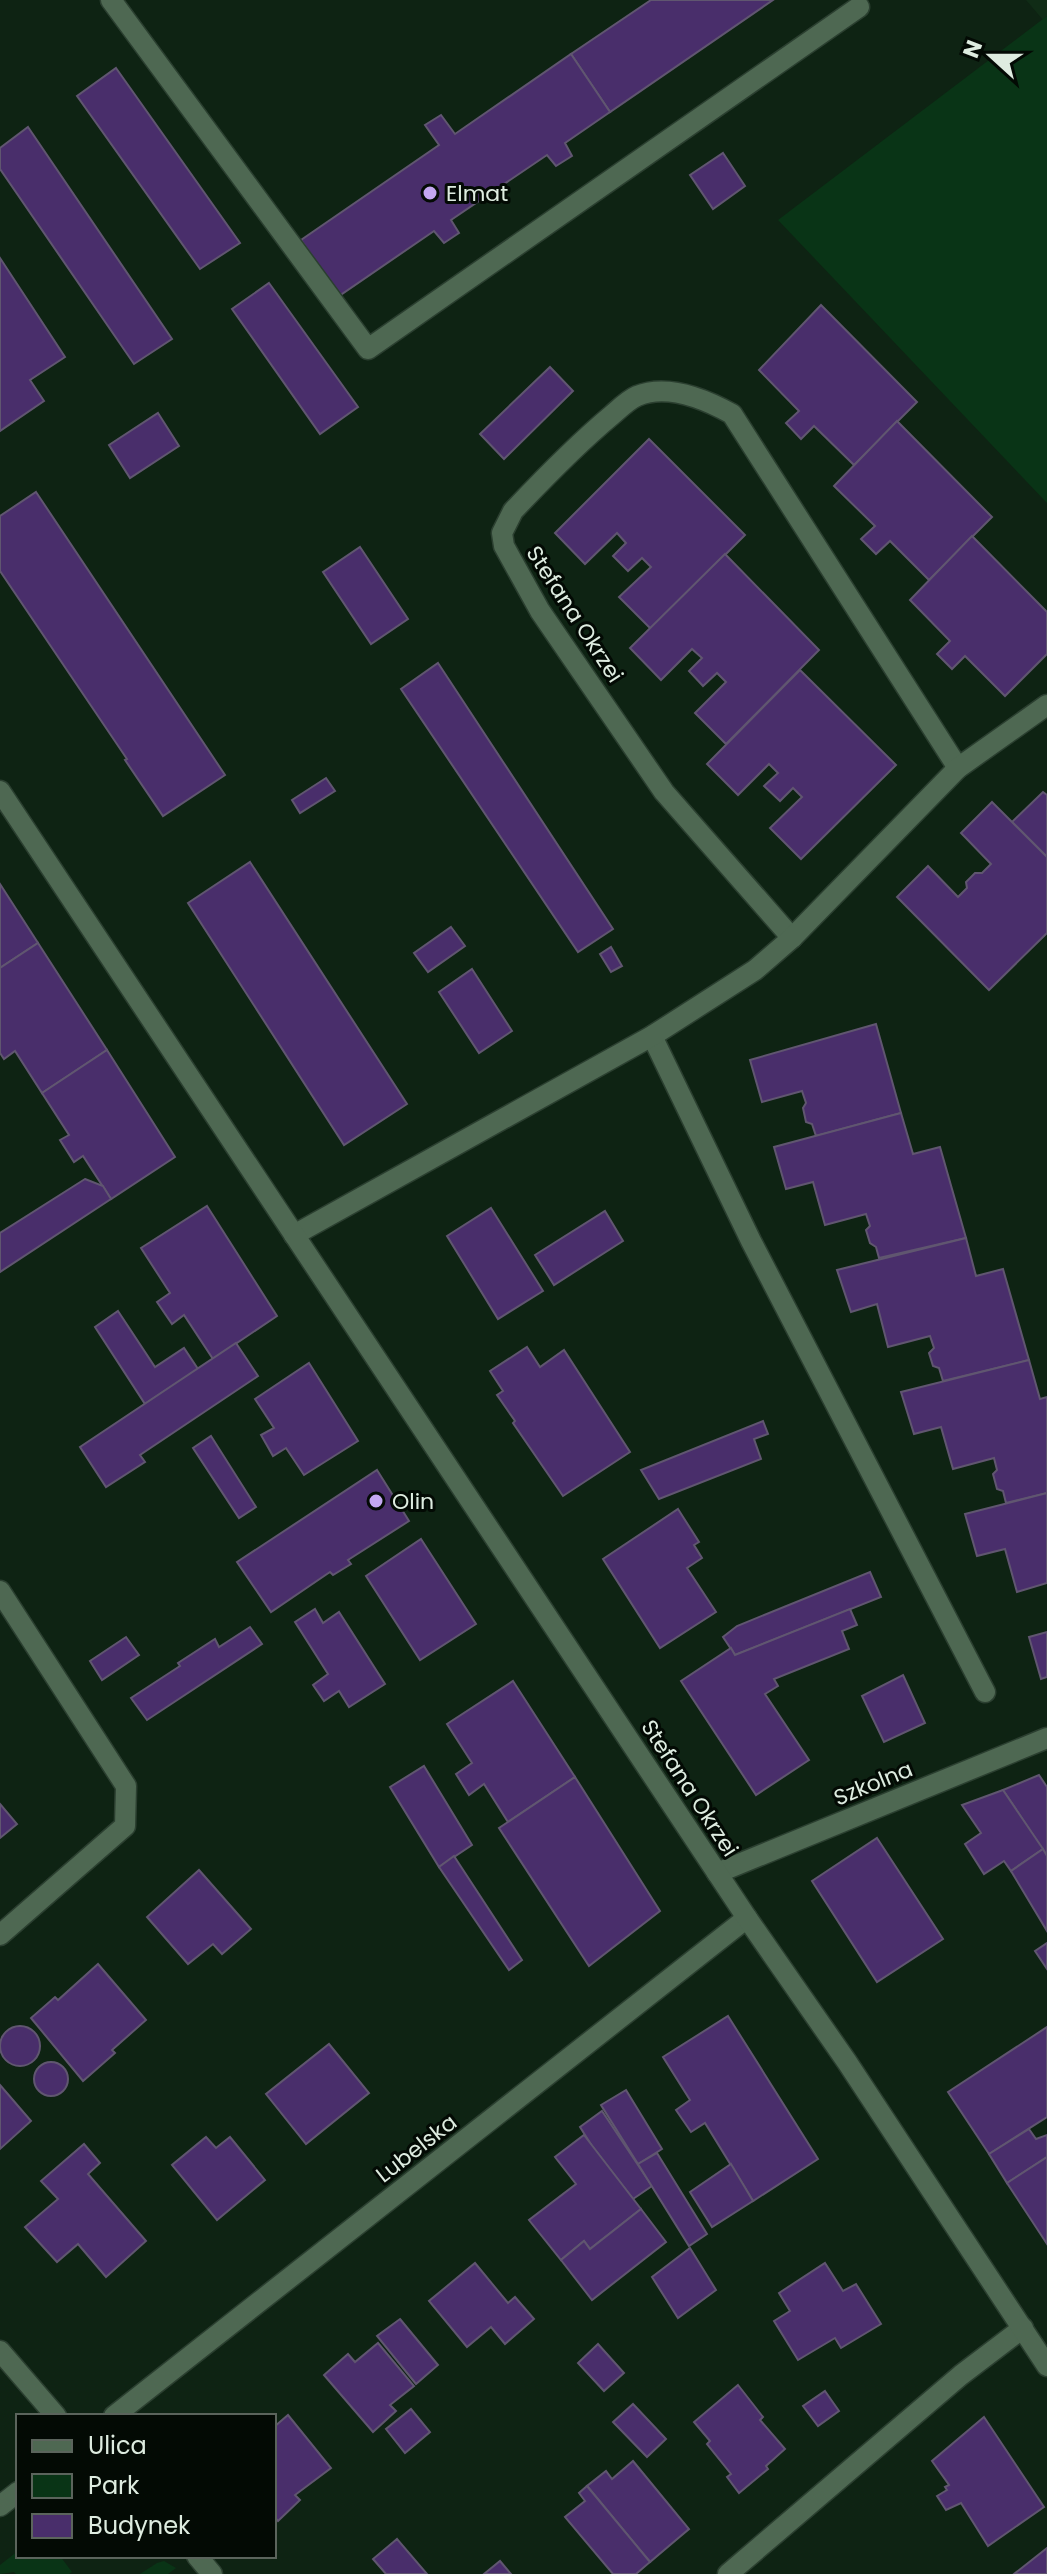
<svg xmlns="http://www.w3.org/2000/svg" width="1047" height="2574" font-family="Poppins,sans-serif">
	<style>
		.built { fill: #102c16 }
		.green { fill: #093416 }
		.building { fill: #492e6b; stroke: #605670; stroke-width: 2 }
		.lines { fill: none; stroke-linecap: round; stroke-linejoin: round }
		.service-casing { stroke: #2b3f30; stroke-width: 23 }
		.minor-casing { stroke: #2b3f30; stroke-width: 23 }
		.tertiary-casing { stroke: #2b3f30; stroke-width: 23 }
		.service { stroke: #4e6852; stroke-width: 20 }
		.minor { stroke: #4e6852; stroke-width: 20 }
		.tertiary { stroke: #4e6852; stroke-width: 20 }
		.poi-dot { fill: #c4a7f1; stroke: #030a04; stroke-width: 3 }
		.labels { text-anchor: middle; stroke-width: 6; stroke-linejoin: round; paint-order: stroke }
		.poi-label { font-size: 22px; fill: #deece0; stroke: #030a04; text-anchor: start }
		.street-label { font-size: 22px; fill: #deece0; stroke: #030a04 }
	</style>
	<rect width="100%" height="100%" fill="#0e2313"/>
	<path class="built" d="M 1026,0 L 1047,0 L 1047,16 L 1043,20 Z"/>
	<g class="green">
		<path d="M 1047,16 L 1047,503 L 778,220 Z"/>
		<path d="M 18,2551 L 18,2556 L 60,2556 L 72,2572 L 69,2574 L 16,2574 L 14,2572 L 0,2574 L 0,2565 Z"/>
		<path d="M 164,2561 L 176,2568 L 168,2574 L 140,2574 L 157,2563 Z"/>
	</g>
	<g class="building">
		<path d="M 651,0 L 773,0 L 610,112 L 571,54 Z"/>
		<path d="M 571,54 L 610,112 L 565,143 L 572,156 L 556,166 L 547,155 L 451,220 L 459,233 L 444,243 L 434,231 L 339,296 L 301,240 L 439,145 L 425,125 L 441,115 L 455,134 Z"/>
		<path d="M 116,68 L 240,243 L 200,269 L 77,96 Z"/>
		<path d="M 28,127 L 172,339 L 134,364 L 0,169 L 0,148 Z"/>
		<path d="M 723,153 L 745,186 L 713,209 L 690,175 Z"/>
		<path d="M 0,258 L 65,357 L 30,380 L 44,401 L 0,431 Z"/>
		<path d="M 269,283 L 358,407 L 320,434 L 232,309 Z"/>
		<path d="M 821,305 L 917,402 L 854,465 L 814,426 L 801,439 L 786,423 L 799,411 L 759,370 Z"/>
		<path d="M 550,367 L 573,391 L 504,459 L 480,434 Z"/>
		<path d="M 158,413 L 179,446 L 130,478 L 109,445 Z"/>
		<path d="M 897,421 L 992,517 L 929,580 L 890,541 L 876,554 L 861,539 L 875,526 L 834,486 Z"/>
		<path d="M 649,439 L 745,535 L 651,629 L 619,597 L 651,567 L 642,558 L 628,571 L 613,556 L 626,543 L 617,533 L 585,564 L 555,533 Z"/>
		<path d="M 36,492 L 225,775 L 163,816 L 125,760 L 127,759 L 0,571 L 0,516 Z"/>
		<path d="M 972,536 L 1047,612 L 1047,654 L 1005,696 L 965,656 L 952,669 L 937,654 L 950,641 L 910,600 Z"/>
		<path d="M 360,547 L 408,619 L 371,644 L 323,572 Z"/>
		<path d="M 725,554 L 819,650 L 726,744 L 695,713 L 726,682 L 717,673 L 703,686 L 689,671 L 702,658 L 692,649 L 661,680 L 630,648 Z"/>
		<path d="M 438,663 L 613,929 L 578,952 L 401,689 Z"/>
		<path d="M 800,670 L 896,765 L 801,859 L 770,828 L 802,797 L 793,788 L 780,801 L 764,786 L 778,773 L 769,764 L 738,795 L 707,764 Z"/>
		<path d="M 326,778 L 335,791 L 300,813 L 292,800 Z"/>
		<path d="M 1043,792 L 1047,795 L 1047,857 L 1012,822 Z"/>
		<path d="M 992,802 L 1047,857 L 1047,933 L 989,990 L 897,897 L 928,866 L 958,897 L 967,888 L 966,882 L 975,873 L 982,873 L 991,864 L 961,833 Z"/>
		<path d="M 250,862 L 407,1104 L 344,1145 L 188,903 Z"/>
		<path d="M 0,884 L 38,943 L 0,968 Z"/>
		<path d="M 451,927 L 465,946 L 428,972 L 414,953 Z"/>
		<path d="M 38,943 L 107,1050 L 42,1093 L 15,1051 L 4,1059 L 0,1053 L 0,968 Z"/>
		<path d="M 611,947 L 622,966 L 611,972 L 600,954 Z"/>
		<path d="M 472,969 L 512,1031 L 479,1053 L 439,992 Z"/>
		<path d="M 876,1024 L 901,1113 L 816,1136 L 812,1124 L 806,1122 L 803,1108 L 806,1103 L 802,1091 L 762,1102 L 750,1060 Z"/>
		<path d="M 107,1050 L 175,1157 L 111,1199 L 83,1156 L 74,1162 L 60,1140 L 69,1135 L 42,1093 Z"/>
		<path d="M 901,1113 L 913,1154 L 940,1147 L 966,1238 L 879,1258 L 876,1247 L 870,1243 L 866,1230 L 870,1226 L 866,1214 L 825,1225 L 813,1182 L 786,1189 L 774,1147 Z"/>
		<path d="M 85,1179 L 103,1186 L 111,1199 L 0,1272 L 0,1233 Z"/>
		<path d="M 207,1206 L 277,1316 L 213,1359 L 184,1315 L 172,1324 L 157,1302 L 170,1293 L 141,1248 Z"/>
		<path d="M 491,1208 L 543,1291 L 498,1319 L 447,1236 Z"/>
		<path d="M 605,1211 L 623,1241 L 554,1285 L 535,1255 Z"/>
		<path d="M 966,1238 L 976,1276 L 1003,1269 L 1029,1360 L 943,1381 L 939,1368 L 933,1366 L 929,1353 L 934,1348 L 930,1336 L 888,1347 L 877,1304 L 851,1312 L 837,1270 Z"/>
		<path d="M 118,1311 L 155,1367 L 184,1348 L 198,1369 L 145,1404 L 95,1327 Z"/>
		<path d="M 236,1343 L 258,1376 L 140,1455 L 145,1462 L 106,1487 L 80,1447 Z"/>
		<path d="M 527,1347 L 540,1367 L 564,1350 L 630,1452 L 563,1496 L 513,1423 L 515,1421 L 497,1395 L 503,1391 L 490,1371 Z"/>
		<path d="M 1029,1360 L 1040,1399 L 1047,1397 L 1047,1493 L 1006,1503 L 1003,1491 L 997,1489 L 993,1474 L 997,1470 L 994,1458 L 953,1469 L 941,1427 L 914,1434 L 901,1392 Z"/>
		<path d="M 309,1363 L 358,1441 L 304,1475 L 286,1448 L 273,1456 L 261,1435 L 274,1428 L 255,1399 Z"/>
		<path d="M 763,1421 L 768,1434 L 754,1439 L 761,1459 L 659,1499 L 641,1470 Z"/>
		<path d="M 211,1436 L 256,1507 L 239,1518 L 193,1448 Z"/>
		<path d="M 377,1470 L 409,1521 L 348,1560 L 351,1564 L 333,1575 L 330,1572 L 271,1612 L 237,1562 Z"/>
		<path d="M 1047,1493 L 1047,1583 L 1017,1592 L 1005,1549 L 977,1556 L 965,1514 Z"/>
		<path d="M 678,1509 L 699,1542 L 694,1545 L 702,1558 L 687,1568 L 716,1612 L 660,1648 L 603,1559 Z"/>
		<path d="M 421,1539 L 476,1624 L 420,1660 L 366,1576 Z"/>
		<path d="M 870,1572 L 881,1597 L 735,1655 L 723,1637 L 737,1626 Z"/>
		<path d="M 315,1609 L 323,1623 L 339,1612 L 385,1684 L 349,1707 L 339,1691 L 324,1701 L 313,1685 L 328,1674 L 295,1622 Z"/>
		<path d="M 850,1609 L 857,1625 L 842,1631 L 849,1649 L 774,1679 L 778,1686 L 765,1694 L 809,1760 L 756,1795 L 681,1681 L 731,1648 L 735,1655 Z"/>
		<path d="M 250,1627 L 262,1644 L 147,1720 L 131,1698 L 180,1666 L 178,1663 L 215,1639 L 219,1647 Z"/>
		<path d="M 1047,1632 L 1047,1677 L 1041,1679 L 1029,1637 Z"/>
		<path d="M 126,1637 L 139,1655 L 102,1680 L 90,1661 Z"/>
		<path d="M 903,1675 L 925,1723 L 884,1742 L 862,1696 Z"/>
		<path d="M 513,1681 L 575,1777 L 508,1822 L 484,1784 L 469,1795 L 456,1774 L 472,1763 L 447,1724 Z"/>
		<path d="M 424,1766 L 472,1845 L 439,1867 L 390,1787 Z"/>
		<path d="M 1039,1775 L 1047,1787 L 1047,1856 L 1003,1790 Z"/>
		<path d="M 575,1777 L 660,1911 L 589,1966 L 499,1828 Z"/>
		<path d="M 1003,1790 L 1043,1849 L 1011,1871 L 1004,1861 L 984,1874 L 965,1844 L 981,1833 L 962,1805 Z"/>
		<path d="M 0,1804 L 17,1824 L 0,1838 Z"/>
		<path d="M 877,1838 L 943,1939 L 877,1982 L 812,1881 Z"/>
		<path d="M 1043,1849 L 1047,1856 L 1047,1931 L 1011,1871 Z"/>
		<path d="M 454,1856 L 522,1960 L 509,1970 L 439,1867 Z"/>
		<path d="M 199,1870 L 251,1929 L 222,1954 L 213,1944 L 188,1964 L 147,1917 Z"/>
		<path d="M 1047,1943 L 1047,1969 L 1035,1951 Z"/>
		<path d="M 98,1964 L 146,2020 L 112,2050 L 115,2053 L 83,2081 L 31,2018 L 55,1997 L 58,2000 Z"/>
		<path d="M 728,2016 L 818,2159 L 753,2201 L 705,2123 L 691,2132 L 676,2110 L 690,2100 L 663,2057 Z"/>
		<circle cx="20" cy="2046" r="20"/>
		<path d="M 1047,2027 L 1047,2117 L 989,2154 L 948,2092 Z"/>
		<path d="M 329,2044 L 369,2093 L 306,2144 L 266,2094 Z"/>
		<circle cx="51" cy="2079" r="17"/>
		<path d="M 0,2085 L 31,2121 L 0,2149 Z"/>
		<path d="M 626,2090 L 662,2149 L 638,2164 L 601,2105 Z"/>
		<path d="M 602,2111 L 652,2186 L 633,2199 L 592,2146 L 580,2127 Z"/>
		<path d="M 1029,2129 L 1036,2139 L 1047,2135 L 1047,2157 L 1007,2183 L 989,2154 Z"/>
		<path d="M 584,2135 L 641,2209 L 590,2249 L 584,2241 L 561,2260 L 529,2220 L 576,2184 L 555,2157 Z"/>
		<path d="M 206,2137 L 216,2148 L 230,2137 L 265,2180 L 217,2220 L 172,2165 Z"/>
		<path d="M 84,2144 L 100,2163 L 88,2174 L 146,2241 L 106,2277 L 78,2244 L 57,2262 L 25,2227 L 58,2199 L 41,2181 Z"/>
		<path d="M 657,2153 L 707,2234 L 689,2246 L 638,2164 Z"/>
		<path d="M 1047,2157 L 1047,2244 L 1007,2183 Z"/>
		<path d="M 731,2164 L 753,2201 L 712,2227 L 690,2192 Z"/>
		<path d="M 641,2209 L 666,2242 L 592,2300 L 561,2260 L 584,2241 L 590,2249 Z"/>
		<path d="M 690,2248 L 716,2290 L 678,2318 L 652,2277 Z"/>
		<path d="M 475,2263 L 508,2303 L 515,2297 L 534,2319 L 505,2344 L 491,2327 L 467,2347 L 429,2301 Z"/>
		<path d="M 825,2263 L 843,2291 L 856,2284 L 881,2324 L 841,2348 L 835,2338 L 798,2360 L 774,2321 L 790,2311 L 779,2293 Z"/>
		<path d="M 400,2319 L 438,2365 L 416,2384 L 377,2336 Z"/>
		<path d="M 378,2343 L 414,2386 L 390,2405 L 396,2411 L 373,2432 L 324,2375 L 348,2354 L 355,2362 Z"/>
		<path d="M 598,2344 L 624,2373 L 604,2391 L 578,2363 Z"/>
		<path d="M 738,2385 L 763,2417 L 760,2420 L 785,2449 L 766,2466 L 768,2469 L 739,2493 L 727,2477 L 731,2474 L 707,2444 L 710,2441 L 694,2422 Z"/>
		<path d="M 825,2391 L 839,2411 L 818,2426 L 803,2406 Z"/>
		<path d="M 633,2404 L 666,2439 L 647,2457 L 613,2422 Z"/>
		<path d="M 411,2409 L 430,2432 L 405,2453 L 386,2429 Z"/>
		<path d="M 288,2415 L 331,2468 L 295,2495 L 300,2500 L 278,2521 L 274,2516 L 274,2427 Z"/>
		<path d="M 984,2417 L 1044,2507 L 988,2546 L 961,2503 L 946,2510 L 937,2496 L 947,2490 L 945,2487 L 949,2485 L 932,2461 Z"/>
		<path d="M 633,2461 L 689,2529 L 650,2562 L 587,2486 L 606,2471 L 612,2479 Z"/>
		<path d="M 587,2486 L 650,2562 L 636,2574 L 613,2574 L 565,2517 L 585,2501 L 579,2493 Z"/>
		<path d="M 397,2539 L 427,2574 L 386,2574 L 373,2559 Z"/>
		<path d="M 1047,2548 L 1047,2574 L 1014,2574 Z"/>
		<path d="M 500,2561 L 511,2574 L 484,2574 Z"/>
	</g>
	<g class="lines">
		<g class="service-casing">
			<path id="service" d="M 111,0 L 368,349 L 859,7"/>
		</g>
		<g class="minor-casing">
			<g id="minor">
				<path d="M 792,938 L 664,792 L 540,611 L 504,546 L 502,533 L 513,511 C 545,477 576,445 612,415 C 619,409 628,400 637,396 C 668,383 705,399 732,414 L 958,768"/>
				<path d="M 652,1036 L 751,1241 L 985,1692"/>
				<path d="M 294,1235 L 652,1036 L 755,970 L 792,938 L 958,768 L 1047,705"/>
				<path d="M 0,1591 L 126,1786 L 125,1826 L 0,1935"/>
				<path d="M 717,1873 L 1047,1738"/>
				<path d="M 0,2351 L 56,2416"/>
				<path d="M 114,2416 L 747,1918"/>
				<path d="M 0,2506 L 18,2492"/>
				<path d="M 197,2556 L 212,2574"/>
				<path d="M 728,2574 L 961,2375 L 1023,2328"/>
			</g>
		</g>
		<g class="tertiary-casing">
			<path id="tertiary" d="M 0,791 L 747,1918 L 847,2062 L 1047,2366"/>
		</g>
		<use href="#service" class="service"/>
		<use href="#minor" class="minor"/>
		<use href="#tertiary" class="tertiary"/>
	</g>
	<g class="poi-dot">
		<circle cx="430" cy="193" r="8"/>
		<circle cx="376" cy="1501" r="8"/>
	</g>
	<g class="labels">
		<g class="poi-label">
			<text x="446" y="201">Elmat</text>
			<text x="392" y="1509">Olin</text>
		</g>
		<g class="street-label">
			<text transform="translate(575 614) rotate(57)" y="8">Stefana Okrzei</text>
			<text transform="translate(873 1783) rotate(-22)" y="8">Szkolna</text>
			<text transform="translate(690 1788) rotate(57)" y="8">Stefana Okrzei</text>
			<text transform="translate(416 2148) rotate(-38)" y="8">Lubelska</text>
		</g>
	</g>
	<rect x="16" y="2414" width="260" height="144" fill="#030a04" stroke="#5b645c" stroke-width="2"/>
	<rect x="32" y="2440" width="40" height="12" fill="#4e6852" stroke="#5b645c" stroke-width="2"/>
	<text x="88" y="2454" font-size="24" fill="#deece0">Ulica</text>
	<rect x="32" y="2474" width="40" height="24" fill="#093416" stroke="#5b645c" stroke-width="2"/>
	<text x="88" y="2494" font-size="24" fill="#deece0">Park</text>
	<rect x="32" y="2514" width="40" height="24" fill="#492e6b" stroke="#5b645c" stroke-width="2"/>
	<text x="88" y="2534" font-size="24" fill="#deece0">Budynek</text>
	<g transform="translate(991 56) rotate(291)" stroke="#030a04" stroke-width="6" paint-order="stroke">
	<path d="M0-6L14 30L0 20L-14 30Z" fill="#deece0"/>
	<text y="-12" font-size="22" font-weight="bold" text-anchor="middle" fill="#deece0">N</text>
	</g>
</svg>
